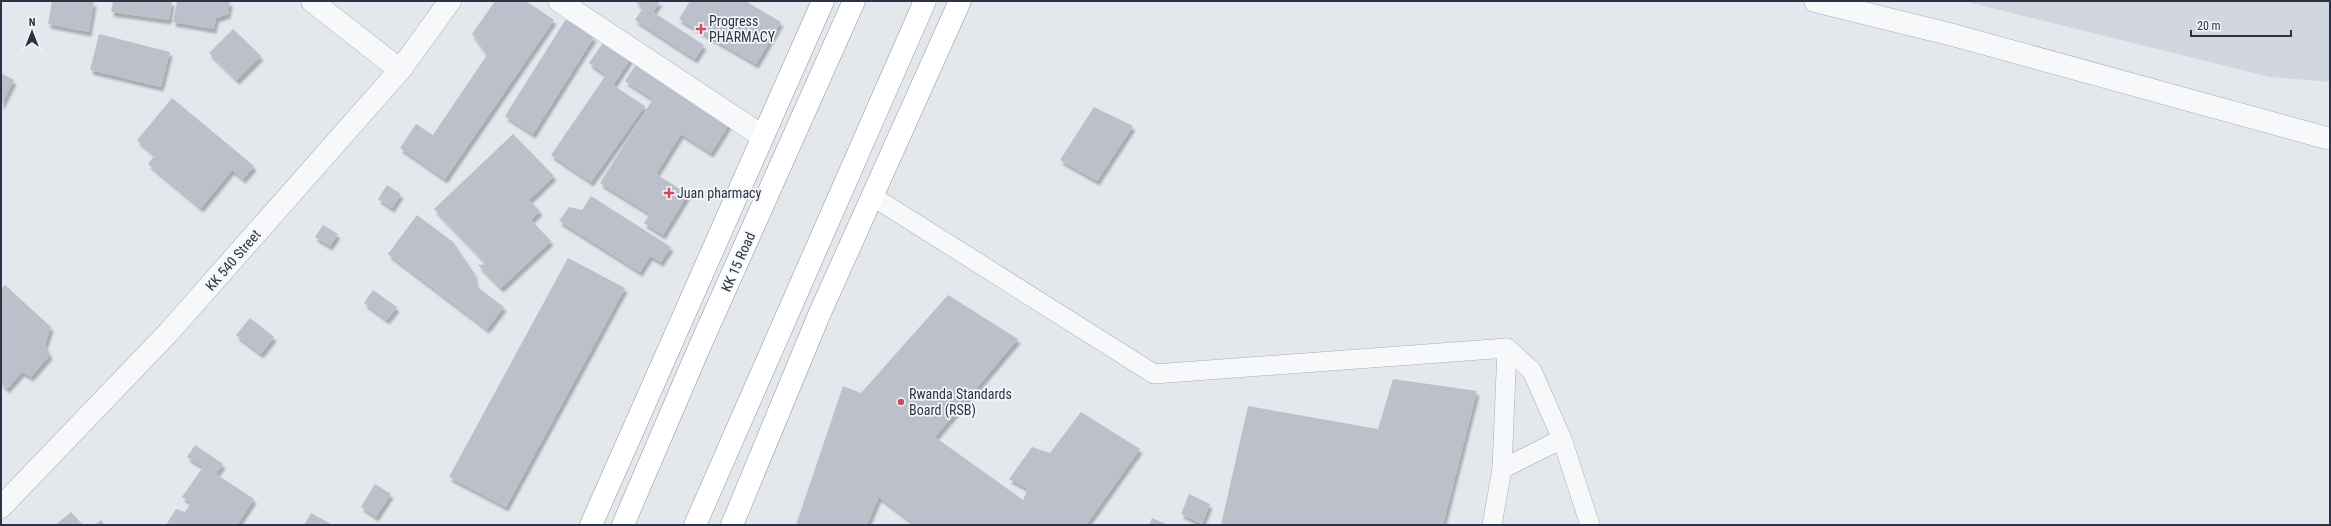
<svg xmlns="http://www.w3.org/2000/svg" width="2331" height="526" font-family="'Roboto Condensed',sans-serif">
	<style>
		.built { fill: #d2d6de }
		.building { fill: #bbc0ca; filter: url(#shadow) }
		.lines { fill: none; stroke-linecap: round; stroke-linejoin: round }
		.lane-casing { stroke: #a9aeb7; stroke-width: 20 }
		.street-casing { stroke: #a9aeb7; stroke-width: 23 }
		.highway-casing { stroke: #8b94a3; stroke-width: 23 }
		.lane { stroke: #f7f8fa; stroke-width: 19 }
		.street { stroke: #f7f8fa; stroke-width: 22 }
		.highway { stroke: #fff; stroke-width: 22 }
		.poi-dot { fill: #d1495b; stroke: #f4f6f9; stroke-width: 1.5 }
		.labels { text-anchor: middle; stroke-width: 3.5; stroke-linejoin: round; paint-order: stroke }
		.poi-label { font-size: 14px; fill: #2b3445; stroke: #f4f6f9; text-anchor: start }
		.street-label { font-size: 14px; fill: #2b3445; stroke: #f4f6f9 }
	</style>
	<defs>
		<filter id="shadow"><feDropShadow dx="2.5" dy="4.5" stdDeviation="1" flood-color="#0004"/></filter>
	</defs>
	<rect width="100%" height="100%" fill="#e4e7ec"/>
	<path class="built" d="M 1964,1 L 2330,1 L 2330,82 L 2270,77 Z"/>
	<g class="building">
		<path d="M 52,1 L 94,2 L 89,32 L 48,24 Z"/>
		<path d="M 113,1 L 172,1 L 169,20 L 111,12 Z"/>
		<path d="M 177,1 L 230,1 L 228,14 L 216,18 L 214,29 L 173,22 Z"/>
		<path d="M 495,1 L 526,1 L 554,20 L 445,179 L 400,148 L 416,124 L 433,135 L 487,55 L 472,34 Z"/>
		<path d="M 635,1 L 660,1 L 653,12 L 704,45 L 695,59 L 635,20 L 643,8 Z"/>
		<path d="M 690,1 L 745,1 L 781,22 L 756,64 L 679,19 Z"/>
		<path d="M 566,19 L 594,37 L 533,134 L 505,116 Z"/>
		<path d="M 233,29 L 261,56 L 237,80 L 209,53 Z"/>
		<path d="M 99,34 L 170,52 L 161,87 L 90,70 Z"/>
		<path d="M 605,40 L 631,58 L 613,85 L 645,106 L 591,182 L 551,155 L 606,75 L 589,63 Z"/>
		<path d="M 637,63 L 731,121 L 711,153 L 681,134 L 656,174 L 688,194 L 663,235 L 644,223 L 650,214 L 600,183 L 653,99 L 625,81 Z"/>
		<path d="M 1,73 L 14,80 L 1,106 Z"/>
		<path d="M 172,98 L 254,166 L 243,179 L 232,170 L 201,208 L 148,164 L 155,155 L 137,140 Z"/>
		<path d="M 1094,107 L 1133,126 L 1097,181 L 1060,160 Z"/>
		<path d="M 513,134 L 554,176 L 529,200 L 540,211 L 531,220 L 551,241 L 501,288 L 478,265 L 487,264 L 434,209 Z"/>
		<path d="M 387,185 L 401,194 L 392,208 L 378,199 Z"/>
		<path d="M 591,196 L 671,247 L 661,262 L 650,256 L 640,272 L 559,221 L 569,207 L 582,210 Z"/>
		<path d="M 417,215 L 453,242 L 474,273 L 476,286 L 504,307 L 487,329 L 388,254 Z"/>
		<path d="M 323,225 L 338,234 L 330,246 L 315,237 Z"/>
		<path d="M 568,258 L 625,288 L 506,507 L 449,477 Z"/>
		<path d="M 5,285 L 51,327 L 45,345 L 50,355 L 31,377 L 22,372 L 7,389 L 1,383 L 1,289 Z"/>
		<path d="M 373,290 L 397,307 L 387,320 L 364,303 Z"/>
		<path d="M 948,295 L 1018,339 L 935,437 L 1023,500 L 1028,489 L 1009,479 L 1032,447 L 1050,453 L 1081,412 L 1140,449 L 1086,525 L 916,525 L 879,497 L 867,525 L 796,525 L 843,386 L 861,393 Z"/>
		<path d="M 250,318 L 274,337 L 261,354 L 236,335 Z"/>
		<path d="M 1393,379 L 1477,391 L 1443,525 L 1221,525 L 1248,406 L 1378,429 Z"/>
		<path d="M 195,445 L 223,464 L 216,474 L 254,499 L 237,525 L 166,525 L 176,509 L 185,512 L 191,503 L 182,497 L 203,467 L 187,457 Z"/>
		<path d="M 375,484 L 391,494 L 376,517 L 361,507 Z"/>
		<path d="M 1189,494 L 1210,504 L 1202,524 L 1181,514 Z"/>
		<path d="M 71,512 L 83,525 L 55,525 Z"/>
		<path d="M 311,513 L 333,525 L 304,525 Z"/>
		<path d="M 1152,518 L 1168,525 L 1149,525 Z"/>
		<path d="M 101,520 L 105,525 L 95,525 Z"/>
	</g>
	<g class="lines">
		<g class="lane-casing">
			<g id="lane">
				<path d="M 872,196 L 1154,374 L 1507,348 L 1502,469 L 1492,525"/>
				<path d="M 1562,439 L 1590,525"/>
				<path d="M 1502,469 L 1562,439 L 1532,371 L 1507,348"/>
			</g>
		</g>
		<g class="street-casing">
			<g id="street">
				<path d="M 312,1 L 400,70"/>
				<path d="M 559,1 L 762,136"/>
				<path d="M 1815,1 L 1953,35 L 2330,139"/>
				<path d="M 1,507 L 168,333 L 400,70 L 450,1"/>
			</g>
		</g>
		<g class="highway-casing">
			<g id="highway">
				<path d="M 591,525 L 823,1"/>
				<path d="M 623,525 L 699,348 L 854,1"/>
				<path d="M 695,525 L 925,1"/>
				<path d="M 732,525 L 819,315 L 960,1"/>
			</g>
		</g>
		<use href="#lane" class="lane"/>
		<use href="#street" class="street"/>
		<use href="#highway" class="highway"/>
	</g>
	<g class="poi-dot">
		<path d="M699 23h4v4h4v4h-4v4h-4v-4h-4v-4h4z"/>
		<path d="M667 187h4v4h4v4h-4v4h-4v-4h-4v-4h4z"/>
		<circle cx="901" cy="402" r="4"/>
	</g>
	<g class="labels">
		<g class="poi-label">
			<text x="709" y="26">Progress<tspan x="709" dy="16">PHARMACY</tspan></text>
			<text x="677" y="198">Juan pharmacy</text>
			<text x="909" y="399">Rwanda Standards<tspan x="909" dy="16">Board (RSB)</tspan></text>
		</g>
		<g class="street-label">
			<text transform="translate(233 260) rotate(-49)" y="5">KK 540 Street</text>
			<text transform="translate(738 262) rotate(-66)" y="5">KK 15 Road</text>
		</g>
	</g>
	<rect width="2331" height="526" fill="none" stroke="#2b3445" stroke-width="4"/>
	<g transform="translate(32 32)" stroke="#f4f6f9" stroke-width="3" paint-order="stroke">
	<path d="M0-3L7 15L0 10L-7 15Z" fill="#2b3445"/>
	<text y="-6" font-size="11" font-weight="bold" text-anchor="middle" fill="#2b3445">N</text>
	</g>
	<path d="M2191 30v6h100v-6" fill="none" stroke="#2b3445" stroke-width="2"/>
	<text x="2197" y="30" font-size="12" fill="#2b3445" stroke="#f4f6f9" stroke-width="3" paint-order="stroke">20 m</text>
</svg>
